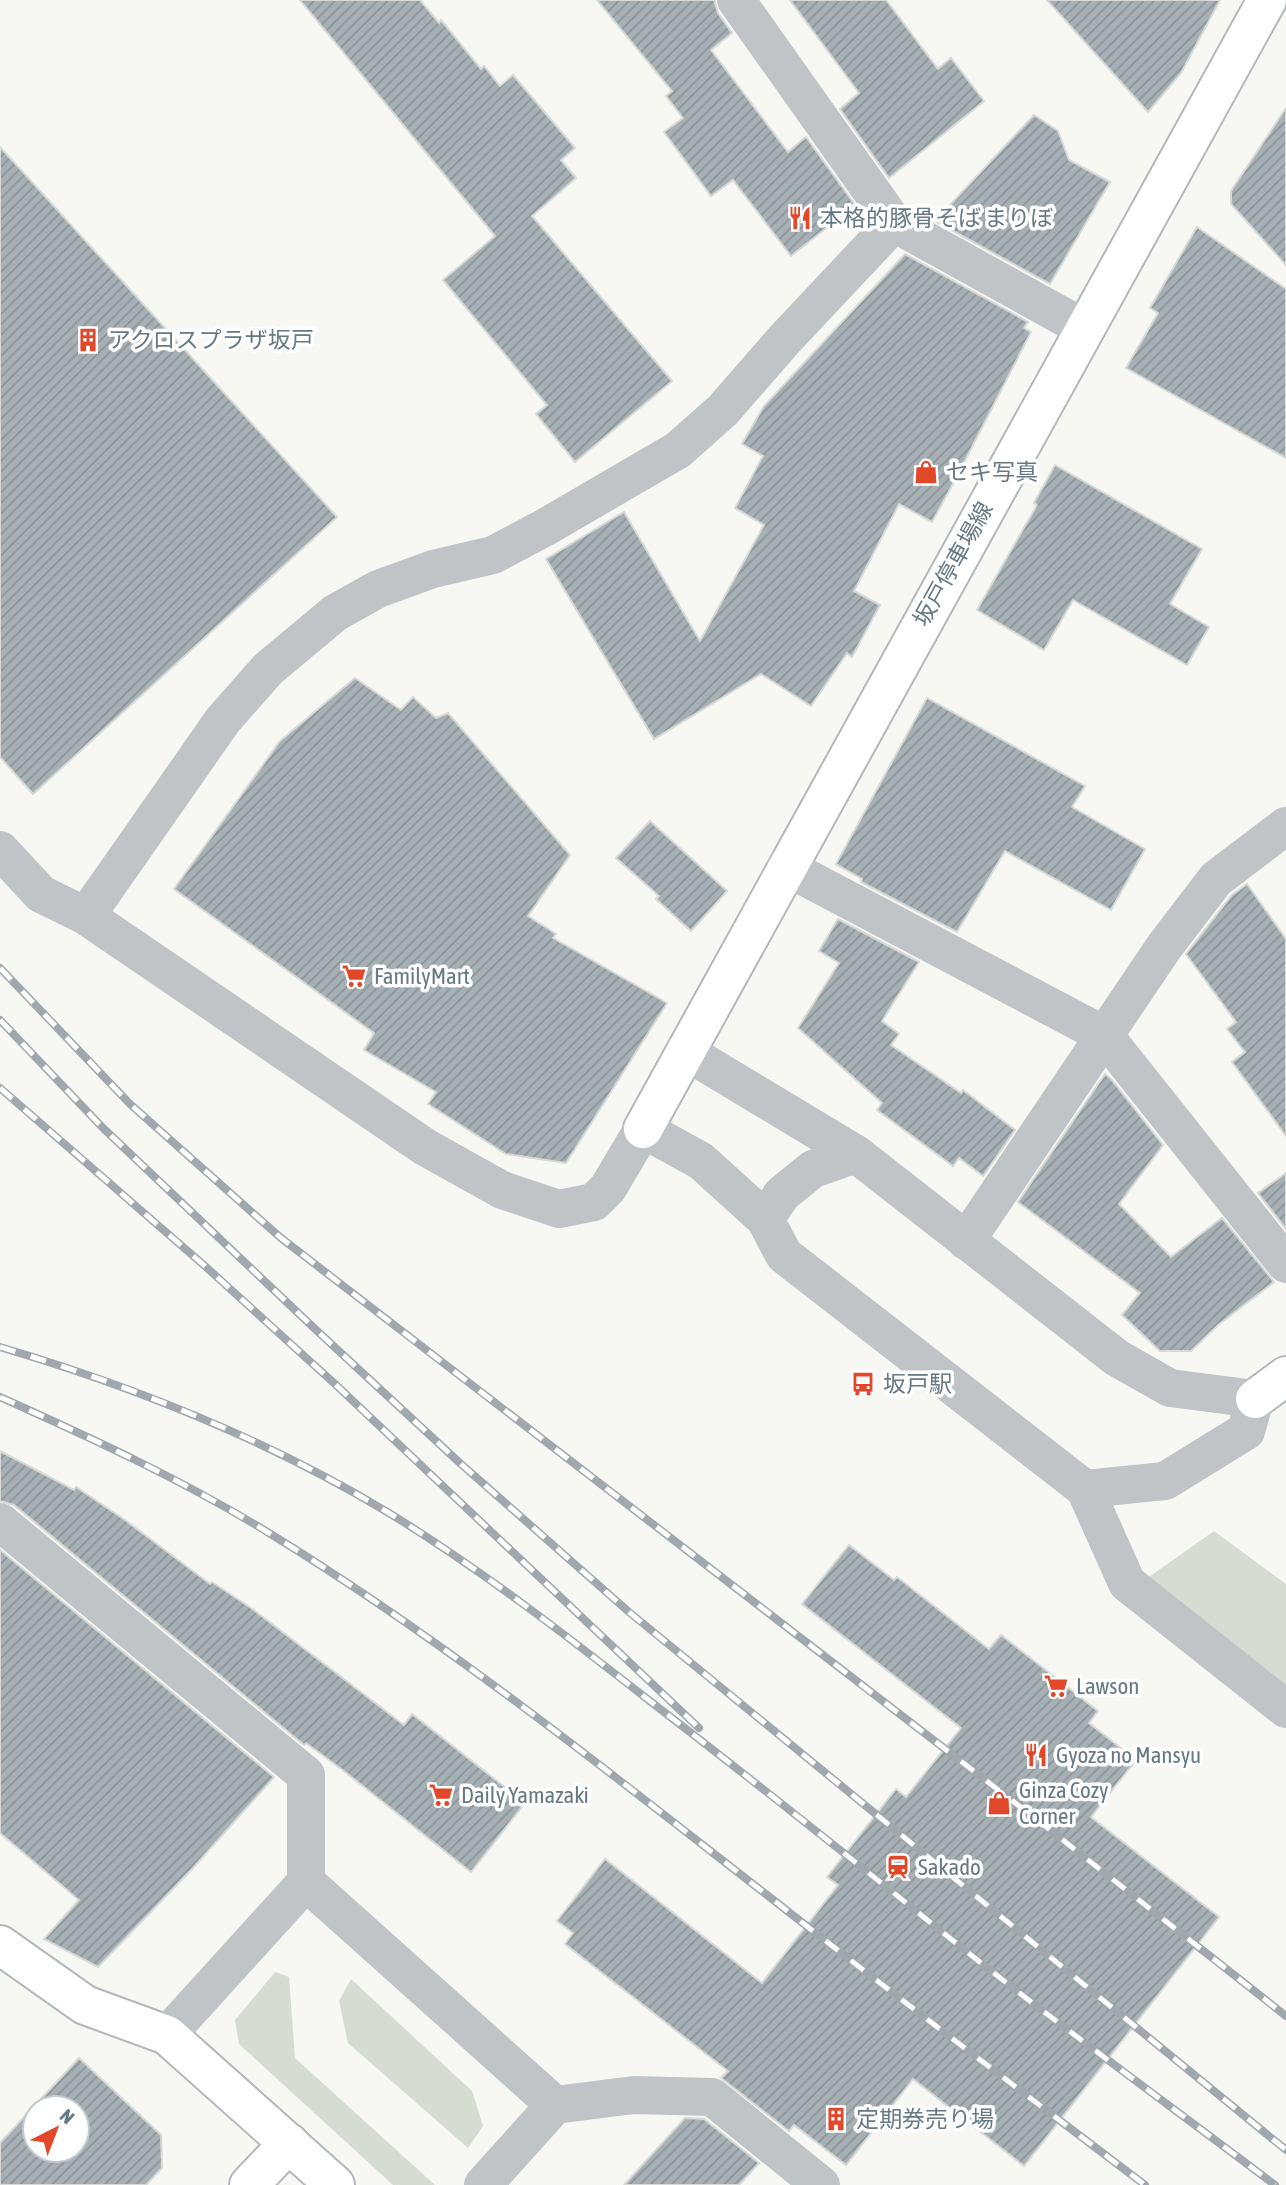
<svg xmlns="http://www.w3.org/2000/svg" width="1286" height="2185" font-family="'Asap Condensed','Noto Sans JP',sans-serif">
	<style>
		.green { fill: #d7dcd3 }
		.building { fill: url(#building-hatch); stroke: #d8d8d6; stroke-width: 2; fill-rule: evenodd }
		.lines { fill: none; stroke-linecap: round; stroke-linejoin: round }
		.secondary-casing { stroke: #b2b8bc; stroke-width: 42 }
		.street { stroke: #c0c4c7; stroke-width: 38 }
		.secondary { stroke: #fff; stroke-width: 38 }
		.rail-casing { stroke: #a1a8ad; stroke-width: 8 }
		.rail { stroke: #fff; stroke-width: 5; stroke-dasharray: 16; stroke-linecap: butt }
		.labels { text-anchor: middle; stroke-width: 7; stroke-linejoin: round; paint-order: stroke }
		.poi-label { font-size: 23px; fill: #667984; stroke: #fff; text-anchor: start }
		.street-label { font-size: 23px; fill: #667984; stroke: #fff }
	</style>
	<defs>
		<pattern id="building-hatch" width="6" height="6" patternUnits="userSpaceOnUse" patternTransform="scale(1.75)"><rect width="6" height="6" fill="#a6b0b5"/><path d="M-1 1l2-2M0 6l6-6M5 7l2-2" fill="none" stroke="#8b9499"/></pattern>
	</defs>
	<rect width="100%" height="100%" fill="#f7f7f4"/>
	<g class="green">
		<path d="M 1214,1531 L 1286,1584 L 1286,1690 L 1146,1579 Z"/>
		<path d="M 275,1972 L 289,1977 L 295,2058 L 435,2185 L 393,2185 L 239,2044 L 235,2020 Z"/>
		<path d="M 351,1979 L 472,2091 L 483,2126 L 468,2148 L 348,2043 L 339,2001 Z"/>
	</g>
	<g class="building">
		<path d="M 300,0 L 420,0 L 439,23 L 441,20 L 481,69 L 484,66 L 500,86 L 513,75 L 575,148 L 561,160 L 576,178 L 532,216 L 672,381 L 575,462 L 536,414 L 547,405 L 443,280 L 495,236 Z"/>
		<path d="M 597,0 L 714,0 L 718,13 L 732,33 L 711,50 L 788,152 L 806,137 L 855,205 L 791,256 L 733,180 L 711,196 L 664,132 L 683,118 L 666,96 L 672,91 Z"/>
		<path d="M 790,0 L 886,0 L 938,69 L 951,58 L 984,101 L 889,178 L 840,109 L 859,93 Z"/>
		<path d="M 1047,0 L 1220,0 L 1181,73 L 1148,112 Z"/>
		<path d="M 1286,108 L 1286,265 L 1231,204 L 1231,191 Z"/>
		<path d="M 1034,115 L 1058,131 L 1069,160 L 1110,182 L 1050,284 L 935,221 Z"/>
		<path d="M 0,147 L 337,517 L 33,794 L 0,757 Z"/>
		<path d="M 1197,227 L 1286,289 L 1286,458 L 1126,368 L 1158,313 L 1150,308 Z"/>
		<path d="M 905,254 L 1028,322 L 1024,328 L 1031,332 L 955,480 L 932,522 L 899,504 L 854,591 L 880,605 L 852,657 L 847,653 L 811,706 L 761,674 L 654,739 L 546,559 L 624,512 L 700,641 L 764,525 L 735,508 L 763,456 L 742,444 L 764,406 Z"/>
		<path d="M 1055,465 L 1202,549 L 1170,604 L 1209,627 L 1187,665 L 1073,600 L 1044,650 L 977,610 L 1037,505 L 1034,503 Z"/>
		<path d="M 355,678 L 401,710 L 413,697 L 436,718 L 448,713 L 570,855 L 528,916 L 556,934 L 553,938 L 667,1003 L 566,1163 L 506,1154 L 428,1104 L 436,1092 L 364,1050 L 374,1033 L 174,889 L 280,741 Z"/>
		<path d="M 927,698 L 1085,786 L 1072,807 L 1145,849 L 1111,910 L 1005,851 L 957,932 L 861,882 L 862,879 L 836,864 Z"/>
		<path d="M 650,821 L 727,891 L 691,931 L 656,899 L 659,896 L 616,858 Z"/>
		<path d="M 1247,884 L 1286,939 L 1286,1136 L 1232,1062 L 1245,1052 L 1227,1029 L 1236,1022 L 1186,954 L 1232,895 Z"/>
		<path d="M 838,919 L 919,962 L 882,1021 L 899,1034 L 891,1045 L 961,1093 L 963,1090 L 1015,1130 L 983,1176 L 959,1158 L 953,1166 L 877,1110 L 882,1103 L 798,1028 L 839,963 L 819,951 Z"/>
		<path d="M 1105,1074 L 1111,1079 L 1163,1145 L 1119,1204 L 1171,1257 L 1222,1218 L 1274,1282 L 1218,1325 L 1191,1351 L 1160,1351 L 1122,1315 L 1140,1293 L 1018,1202 Z"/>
		<path d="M 1286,1173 L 1286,1229 L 1258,1193 Z"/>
		<path d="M 0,1451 L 74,1490 L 76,1487 L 125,1520 L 210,1584 L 212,1582 L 251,1608 L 404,1725 L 412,1714 L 525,1803 L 471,1872 L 344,1771 L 306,1743 L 304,1745 L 14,1505 L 0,1501 Z"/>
		<path d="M 849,1545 L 894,1580 L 897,1577 L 989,1649 L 1001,1635 L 1098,1711 L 1089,1723 L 1136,1760 L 1091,1817 L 1219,1917 L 1024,2166 L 913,2079 L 846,2165 L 794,2125 L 789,2131 L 721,2078 L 728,2071 L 565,1944 L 573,1933 L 557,1921 L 605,1859 L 762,1983 L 838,1885 L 827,1877 L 896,1789 L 906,1797 L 961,1728 L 802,1604 Z"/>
		<path d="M 0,1550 L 274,1777 L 192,1869 L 98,1967 L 44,1939 L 79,1900 L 0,1833 Z"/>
		<path d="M 79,2058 L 161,2135 L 162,2168 L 146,2185 L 0,2185 L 0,2143 ZM 35,2108 L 77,2108 L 77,2150 L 35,2150 Z"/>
		<path d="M 685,2118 L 704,2119 L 759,2163 L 739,2185 L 624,2185 Z"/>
	</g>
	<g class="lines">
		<g class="secondary-casing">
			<g id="secondary">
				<path d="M 643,1129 L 1267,0"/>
				<path d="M 1255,1399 L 1286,1376"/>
				<path d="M 0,1945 L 85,2005 L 167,2035 L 335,2185"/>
				<path d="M 249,2185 L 289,2143"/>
			</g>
		</g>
		<g class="street">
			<path d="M 736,0 L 894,223"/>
			<path d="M 0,850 L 41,894 L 86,916 L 425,1147 L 502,1190 L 559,1209 L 594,1202 L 608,1188 L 643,1129 L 701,1161 L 765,1219 L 784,1255 L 1085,1489 L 1165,1481 L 1246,1431 L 1255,1399 L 1170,1388 L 1117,1358 L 856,1154 L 685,1051"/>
			<path d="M 786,867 L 1104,1035 L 1286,1264"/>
			<path d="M 86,916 L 223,720 L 268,669 L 335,613 L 378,589 L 433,569 L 493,555 L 544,528 L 678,450 L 723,410 L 784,340 L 894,223 L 1084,328"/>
			<path d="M 765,1219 L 782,1194 L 813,1169 L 856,1154"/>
			<path d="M 966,1241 L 1164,947 L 1216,879 L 1286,826"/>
			<path d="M 1085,1489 L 1127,1583 L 1286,1709"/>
			<path d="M 0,1522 L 306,1775 L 306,1882"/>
			<path d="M 167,2035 L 306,1882 L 555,2105"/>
			<path d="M 483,2185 L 555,2105 L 634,2095 L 712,2097 L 821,2185"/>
		</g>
		<use href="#secondary" class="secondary"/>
		<g class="rail-casing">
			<g id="rail">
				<path d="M 0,968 L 130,1104 L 281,1238 L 1040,1822 L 1286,2016"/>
				<path d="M 0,1020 L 103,1128 L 314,1328 L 461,1464 L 629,1612 L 1286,2150"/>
				<path d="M 0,1088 L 206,1267 L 335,1384 L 699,1728"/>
				<path d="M 0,1347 C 136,1387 268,1440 389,1513 C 480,1569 563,1633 646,1698 C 742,1772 837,1847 931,1923 C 1043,2014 1160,2098 1275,2185"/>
				<path d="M 0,1397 C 91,1438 183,1480 269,1533 C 444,1640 605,1769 767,1895 C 892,1993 1018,2089 1145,2185"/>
			</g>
		</g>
		<use href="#rail" class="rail"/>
	</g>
	<defs>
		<g id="restaurant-bare" transform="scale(1.89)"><path d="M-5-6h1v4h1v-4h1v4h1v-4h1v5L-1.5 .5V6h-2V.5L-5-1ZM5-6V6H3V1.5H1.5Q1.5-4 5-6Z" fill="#e14729" stroke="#fff" stroke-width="2.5" paint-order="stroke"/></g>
		<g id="building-bare" transform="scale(1.89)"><path d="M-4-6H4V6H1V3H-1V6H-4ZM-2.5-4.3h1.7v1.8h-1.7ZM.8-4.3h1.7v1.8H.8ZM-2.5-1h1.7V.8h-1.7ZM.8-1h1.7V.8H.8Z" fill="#e14729" stroke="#fff" stroke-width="2.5" paint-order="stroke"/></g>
		<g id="shop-bare" transform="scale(1.89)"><path d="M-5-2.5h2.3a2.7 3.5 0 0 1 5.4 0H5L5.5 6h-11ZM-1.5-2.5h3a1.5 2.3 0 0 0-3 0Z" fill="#e14729" stroke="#fff" stroke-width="2.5" paint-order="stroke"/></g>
		<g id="supermarket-bare" transform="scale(1.89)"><path d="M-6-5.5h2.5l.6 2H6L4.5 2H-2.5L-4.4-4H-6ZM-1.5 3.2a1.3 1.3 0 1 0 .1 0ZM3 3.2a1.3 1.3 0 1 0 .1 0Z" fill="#e14729" stroke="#fff" stroke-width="2.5" paint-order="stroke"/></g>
		<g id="bus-bare" transform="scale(1.89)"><path d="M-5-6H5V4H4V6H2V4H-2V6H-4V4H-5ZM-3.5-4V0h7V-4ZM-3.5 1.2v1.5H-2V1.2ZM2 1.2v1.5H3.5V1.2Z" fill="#e14729" stroke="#fff" stroke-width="2.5" paint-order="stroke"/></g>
		<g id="station-bare" transform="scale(1.89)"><path d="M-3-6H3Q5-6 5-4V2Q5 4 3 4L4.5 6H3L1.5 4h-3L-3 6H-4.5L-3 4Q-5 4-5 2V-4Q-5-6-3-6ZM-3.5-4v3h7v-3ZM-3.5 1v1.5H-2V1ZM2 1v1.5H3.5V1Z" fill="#e14729" stroke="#fff" stroke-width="2.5" paint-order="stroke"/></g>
	</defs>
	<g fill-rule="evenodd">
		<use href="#restaurant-bare" x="800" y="218"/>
		<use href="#building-bare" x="88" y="340"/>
		<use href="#shop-bare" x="926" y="472"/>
		<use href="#supermarket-bare" x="354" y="976"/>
		<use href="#bus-bare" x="863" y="1384"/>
		<use href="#supermarket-bare" x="1056" y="1686"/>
		<use href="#restaurant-bare" x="1036" y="1755"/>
		<use href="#supermarket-bare" x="441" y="1795"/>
		<use href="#shop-bare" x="999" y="1803"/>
		<use href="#station-bare" x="898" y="1867"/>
		<use href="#building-bare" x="836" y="2119"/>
	</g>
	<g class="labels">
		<g class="poi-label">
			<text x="820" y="226">本格的豚骨そば まりぼ</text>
			<text x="108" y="348">アクロスプラザ坂戸</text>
			<text x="946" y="480">セキ写真</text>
			<text x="374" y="984">FamilyMart</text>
			<text x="883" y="1392">坂戸駅</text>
			<text x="1076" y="1694">Lawson</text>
			<text x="1056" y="1763">Gyoza no Mansyu</text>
			<text x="1019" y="1798">Ginza Cozy<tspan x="1019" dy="26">Corner</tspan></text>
			<text x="461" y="1803">Daily Yamazaki</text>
			<text x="918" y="1875">Sakado</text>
			<text x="856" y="2127">定期券売り場</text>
		</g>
		<g class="street-label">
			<text transform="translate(953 564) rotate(-61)" y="8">坂戸停車場線</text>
		</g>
	</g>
	<g transform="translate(56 2129) rotate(42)"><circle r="33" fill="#ffffff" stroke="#c2c9ce" stroke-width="2"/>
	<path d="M0-5L12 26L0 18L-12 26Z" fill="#e14729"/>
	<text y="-10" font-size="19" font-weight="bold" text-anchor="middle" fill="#667984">N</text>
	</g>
</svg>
